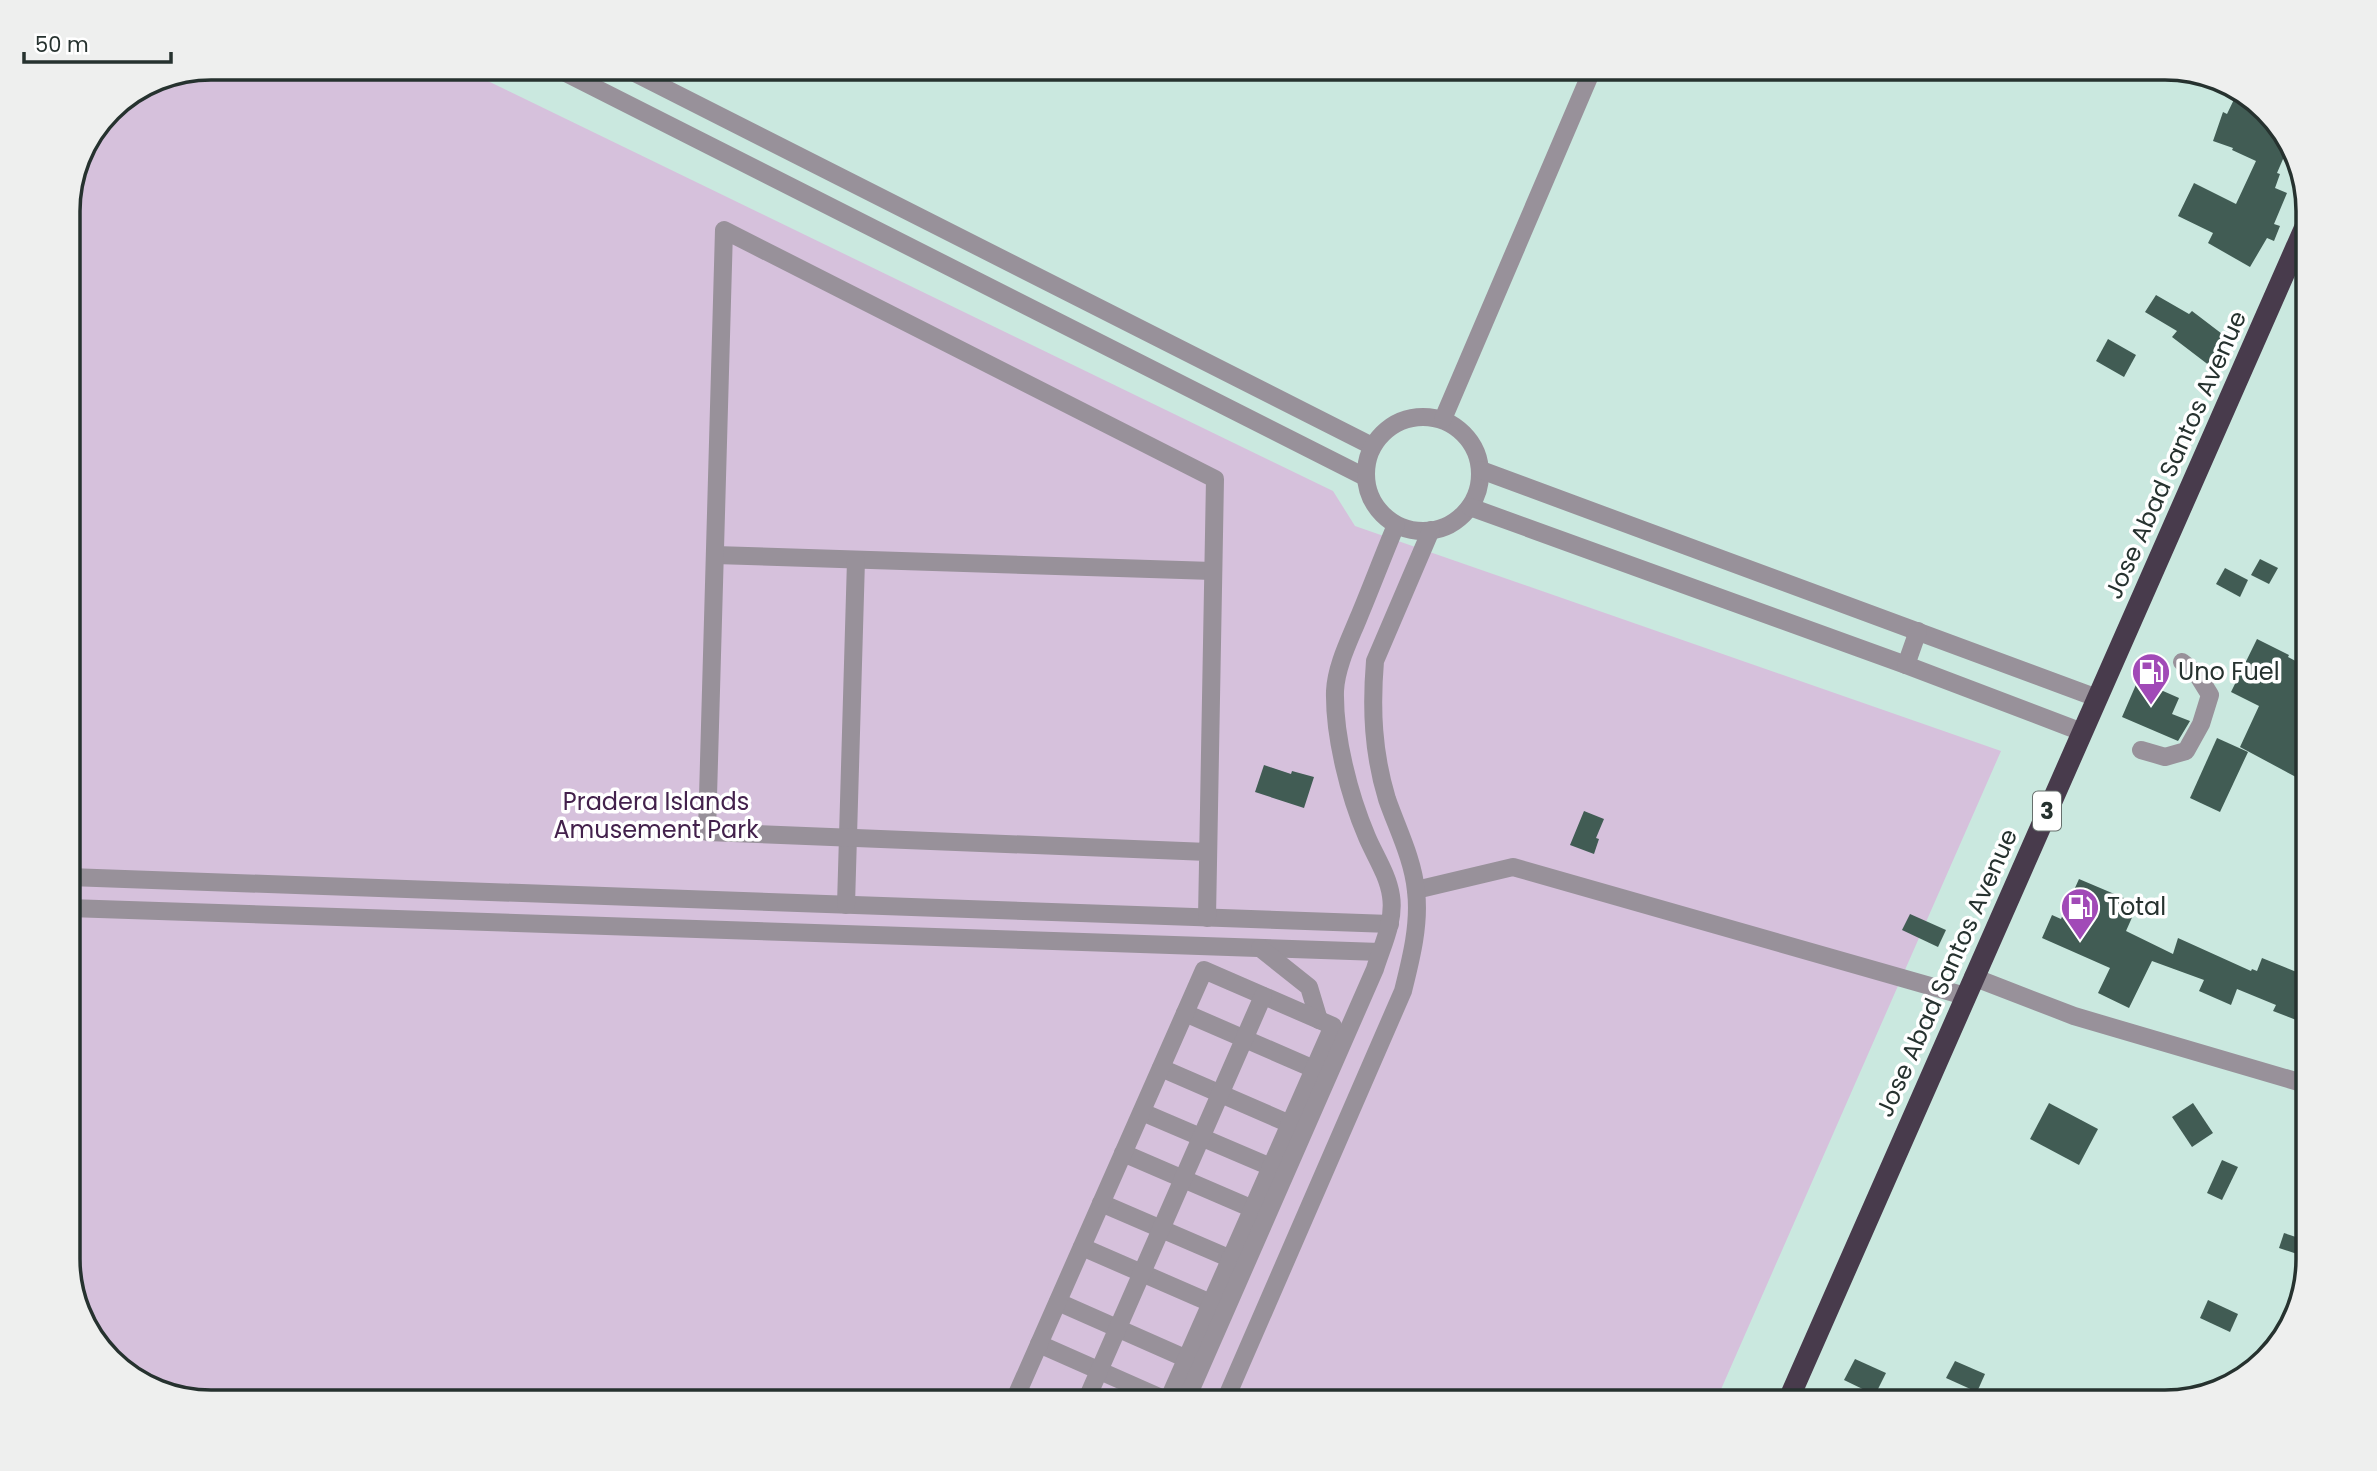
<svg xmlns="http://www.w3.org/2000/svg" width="2377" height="1471" font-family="Poppins,sans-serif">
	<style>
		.green { fill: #d6c1dc }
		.building { fill: #415c54 }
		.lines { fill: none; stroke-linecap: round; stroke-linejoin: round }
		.minor { stroke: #98919a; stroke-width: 18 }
		.highway { stroke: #483b4c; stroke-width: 21 }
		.labels { text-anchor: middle; stroke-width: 7; stroke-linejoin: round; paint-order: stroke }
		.shield { fill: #fff; stroke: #67706d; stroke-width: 2 }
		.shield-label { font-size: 23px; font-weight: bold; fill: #26322f }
		.street-label { font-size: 24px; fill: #26322f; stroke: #fff }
		.poi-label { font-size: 24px; fill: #26322f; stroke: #fff; text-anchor: start }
		.park-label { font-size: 24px; fill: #43214c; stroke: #fff }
		.rim { fill: none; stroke: #26322f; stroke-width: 3.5 }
	</style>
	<rect width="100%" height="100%" fill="#cae8df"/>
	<path class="green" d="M 212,68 L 461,68 L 1333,491 L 1355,526 L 2001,751 L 1715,1403 L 212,1403 L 140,1383 L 88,1331 L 69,1268 L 69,203 L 83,149 L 110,110 L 157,79 Z"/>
	<g class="building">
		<path d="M 2239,89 L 2290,143 L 2277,173 L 2280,174 L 2275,188 L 2287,193 L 2274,224 L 2280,226 L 2274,241 L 2267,238 L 2250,267 L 2208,243 L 2213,233 L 2178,216 L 2194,183 L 2236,204 L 2256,161 L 2232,150 L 2233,148 L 2213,141 L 2223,112 L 2227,114 Z"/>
		<path d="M 2156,295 L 2189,314 L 2192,311 L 2230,340 L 2210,366 L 2172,337 L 2177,331 L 2145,312 Z"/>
		<path d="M 2108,339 L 2136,355 L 2124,377 L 2096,361 Z"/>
		<path d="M 2260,559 L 2278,568 L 2269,584 L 2251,575 Z"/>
		<path d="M 2225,568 L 2248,580 L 2240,597 L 2216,584 Z"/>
		<path d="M 2257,639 L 2289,655 L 2288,657 L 2309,668 L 2309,784 L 2240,747 L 2259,706 L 2231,692 Z"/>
		<path d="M 2138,680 L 2179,698 L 2172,714 L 2190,721 L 2178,741 L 2122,717 Z"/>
		<path d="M 2217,738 L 2248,752 L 2220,812 L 2190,798 Z"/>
		<path d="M 1264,765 L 1291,774 L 1292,771 L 1314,777 L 1304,808 L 1255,792 Z"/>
		<path d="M 1584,811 L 1604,819 L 1596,838 L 1599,839 L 1594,854 L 1570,845 Z"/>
		<path d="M 2079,879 L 2138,904 L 2126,931 L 2173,954 L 2178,938 L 2251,971 L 2252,969 L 2257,971 L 2262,958 L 2309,977 L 2309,1025 L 2273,1011 L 2276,1005 L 2237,989 L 2231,1005 L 2199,991 L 2204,980 L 2152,961 L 2129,1008 L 2098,993 L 2110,968 L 2042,938 L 2052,915 L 2061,919 Z"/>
		<path d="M 1910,914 L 1946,930 L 1938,947 L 1902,930 Z"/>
		<path d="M 2049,1103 L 2098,1129 L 2079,1165 L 2030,1139 Z"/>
		<path d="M 2193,1103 L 2213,1133 L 2192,1147 L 2172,1117 Z"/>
		<path d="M 2222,1160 L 2238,1167 L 2222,1200 L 2207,1193 Z"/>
		<path d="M 2284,1233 L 2305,1240 L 2300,1255 L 2279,1248 Z"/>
		<path d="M 2208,1300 L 2238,1314 L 2230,1332 L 2200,1318 Z"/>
		<path d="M 1855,1359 L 1886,1373 L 1875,1395 L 1844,1380 Z"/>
		<path d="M 1955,1361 L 1985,1374 L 1977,1392 L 1946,1378 Z"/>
	</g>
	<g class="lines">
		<g class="minor">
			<path d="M 556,68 L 1365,477"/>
			<path d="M 625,68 L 1372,446"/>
			<circle cx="1423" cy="474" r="57"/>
			<path d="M 1443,419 L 1593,68"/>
			<path d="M 1481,470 L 2097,698"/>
			<path d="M 1470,507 L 1906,665 L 2082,732"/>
			<path d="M 715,555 L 1213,571"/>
			<path d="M 1906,665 L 1918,631"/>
			<path d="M 2141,750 L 2165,757 L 2186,751 L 2201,724 L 2210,695 L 2197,674 L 2182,662"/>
			<path d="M 69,877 L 1390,924"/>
			<path d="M 1416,890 L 1513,867 L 1965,996"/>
			<path d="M 846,905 L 856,560"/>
			<path d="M 69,908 L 1380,952"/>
			<path d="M 1207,918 L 1215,479 L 724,230 L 707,832 L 1208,852"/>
			<path d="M 1260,948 L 1309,987 L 1319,1020"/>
			<path d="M 1973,977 L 2074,1016 L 2309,1085"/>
			<path d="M 1185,1013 L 1314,1069"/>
			<path d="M 1161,1068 L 1290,1124"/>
			<path d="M 1142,1112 L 1271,1167"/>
			<path d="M 1123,1153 L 1253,1209"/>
			<path d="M 1101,1203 L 1231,1259"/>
			<path d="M 1082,1247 L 1220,1307"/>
			<path d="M 1058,1302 L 1187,1359"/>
			<path d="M 1039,1344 L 1168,1401"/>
			<path d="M 1018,1393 L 1040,1403"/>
			<path d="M 1013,1403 L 1204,970 L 1333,1026 L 1167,1403"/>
			<path d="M 1085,1403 L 1263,996"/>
			<path d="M 1185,1403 L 1375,969 C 1382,946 1395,921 1391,896 C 1388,875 1375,856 1367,837 C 1349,795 1334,736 1335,691 C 1336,667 1349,641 1358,619 C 1371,588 1383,556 1396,525"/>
			<path d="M 1224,1403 L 1403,991 C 1411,959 1420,924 1416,891 C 1413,859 1397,828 1387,799 C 1373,753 1371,709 1375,661 L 1431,530"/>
		</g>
		<path class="highway" d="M 1787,1403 L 2308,220"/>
	</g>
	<defs>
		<g id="fuel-pin" transform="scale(2.0125)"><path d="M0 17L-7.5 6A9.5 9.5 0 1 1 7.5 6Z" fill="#a14ab7" stroke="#fff"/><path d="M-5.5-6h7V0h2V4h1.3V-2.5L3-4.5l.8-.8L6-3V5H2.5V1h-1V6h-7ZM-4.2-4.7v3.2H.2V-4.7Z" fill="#fff"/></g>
	</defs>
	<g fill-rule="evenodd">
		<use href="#fuel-pin" x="2151" y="672"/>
		<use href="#fuel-pin" x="2080" y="907"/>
	</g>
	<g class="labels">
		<rect class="shield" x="2033" y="791.5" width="28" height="39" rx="5"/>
		<g class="shield-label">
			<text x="2047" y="819">3</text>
		</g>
		<g class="street-label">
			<text transform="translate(2176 455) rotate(-66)" y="8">Jose Abad Santos Avenue</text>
			<text transform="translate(1947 973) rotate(-66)" y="8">Jose Abad Santos Avenue</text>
		</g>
		<g class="poi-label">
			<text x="2178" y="680">Uno Fuel</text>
			<text x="2107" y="915">Total</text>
		</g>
		<g class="park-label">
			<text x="656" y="810">Pradera Islands<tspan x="656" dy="28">Amusement Park</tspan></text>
		</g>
	</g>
	<path d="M0 0H2377V1471H0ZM211 80H2165A131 131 0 0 1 2296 211V1259A131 131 0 0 1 2165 1390H211A131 131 0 0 1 80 1259V211A131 131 0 0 1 211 80Z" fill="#eeefee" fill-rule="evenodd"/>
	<path class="rim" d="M211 80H2165A131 131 0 0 1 2296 211V1259A131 131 0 0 1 2165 1390H211A131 131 0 0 1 80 1259V211A131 131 0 0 1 211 80Z"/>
	<path d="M24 52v10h147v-10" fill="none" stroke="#26322f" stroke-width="3.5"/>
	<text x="35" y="52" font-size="21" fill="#26322f" stroke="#ffffff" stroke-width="5" paint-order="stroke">50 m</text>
</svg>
